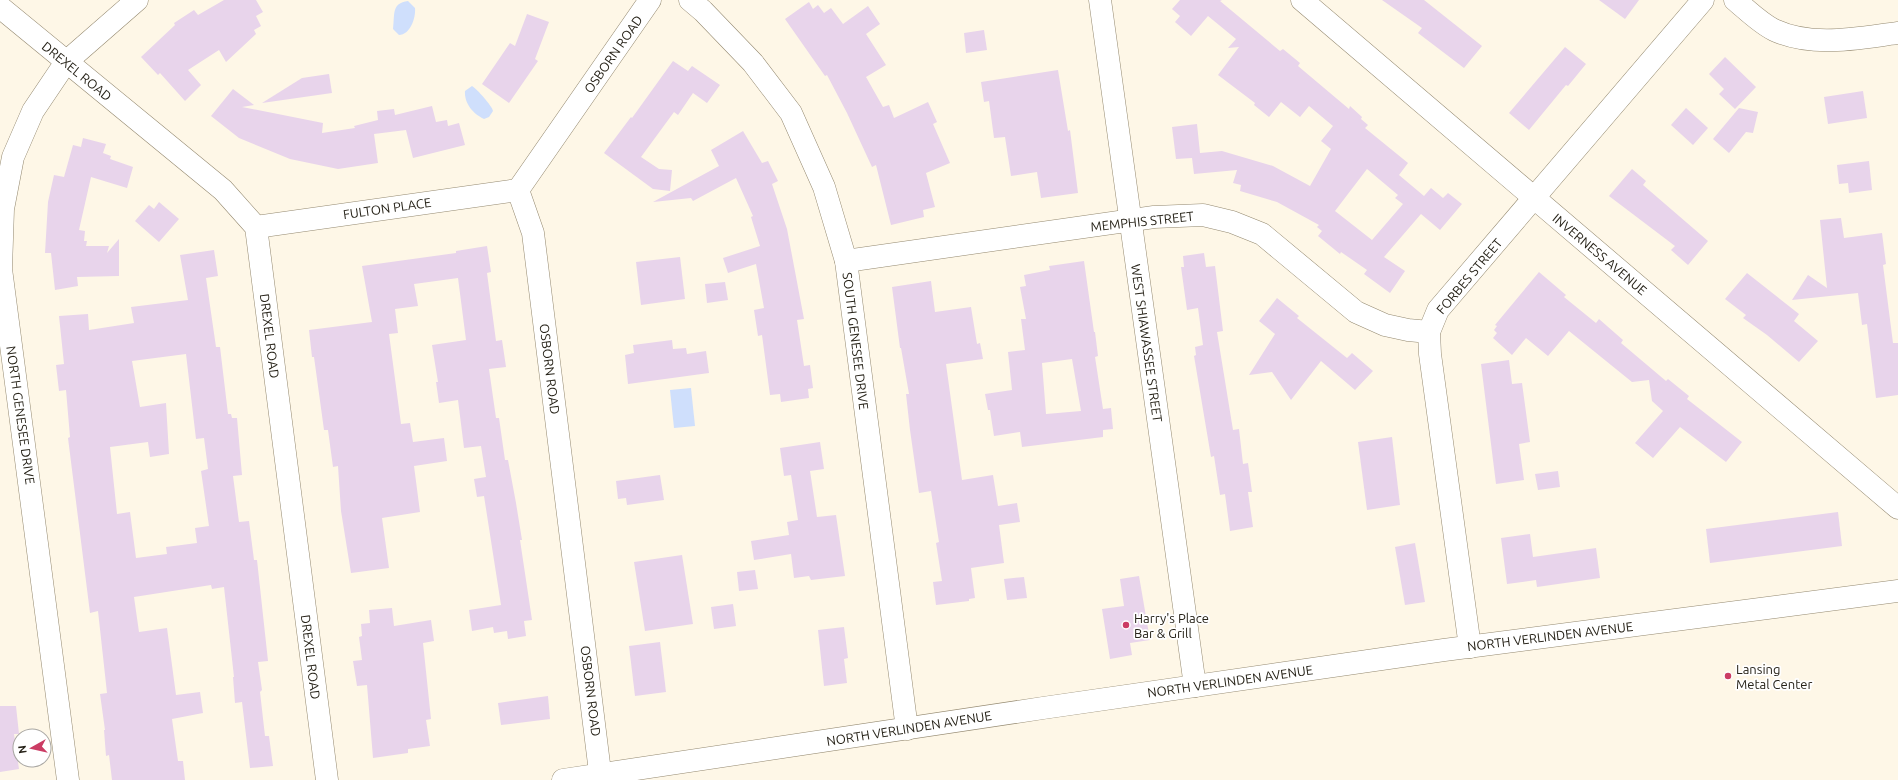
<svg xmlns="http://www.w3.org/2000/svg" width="1898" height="780" font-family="Ubuntu,sans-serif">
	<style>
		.water { fill: #cfdffc }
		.building { fill: #e8d4eb; fill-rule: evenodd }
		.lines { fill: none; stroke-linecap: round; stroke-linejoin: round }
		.minor-casing { stroke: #948970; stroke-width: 23 }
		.tertiary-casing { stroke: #948970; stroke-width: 23 }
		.minor { stroke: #fff; stroke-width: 22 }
		.tertiary { stroke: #fff; stroke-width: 22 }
		.poi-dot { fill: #cb3c64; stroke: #fff; stroke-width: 1.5 }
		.labels { text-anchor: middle; stroke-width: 3.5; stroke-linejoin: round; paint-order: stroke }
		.street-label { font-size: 13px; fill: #272319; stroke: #fff }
		.poi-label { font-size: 13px; fill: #272319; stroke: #fff; text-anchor: start }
	</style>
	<rect width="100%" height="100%" fill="#fef7e7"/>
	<g class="water">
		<path d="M 408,1 L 415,8 C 416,18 410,35 399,35 L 393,29 C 395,15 391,3 408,1 Z"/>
		<path d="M 472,86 C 477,89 492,106 493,111 L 489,117 L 484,119 C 473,114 464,103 465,91 Z"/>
		<path d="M 691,388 L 695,426 L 674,428 L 670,390 Z"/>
	</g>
	<g class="building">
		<path d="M 224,0 L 256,0 L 263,12 L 256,16 L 261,26 L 254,30 L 256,34 L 226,62 L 219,50 L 188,70 L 201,85 L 185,101 L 160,73 L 158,75 L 141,57 L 175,25 L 174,23 L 194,10 L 198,15 Z"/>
		<path d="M 1180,0 L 1222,0 L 1220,1 L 1280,51 L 1283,49 L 1300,63 L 1298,66 L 1349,109 L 1350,106 L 1362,117 L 1361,119 L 1368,125 L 1365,128 L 1408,163 L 1399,175 L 1424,196 L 1431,188 L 1443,198 L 1448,193 L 1462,204 L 1440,230 L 1421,214 L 1384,257 L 1405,271 L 1390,293 L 1364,274 L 1367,270 L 1341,252 L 1340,254 L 1318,236 L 1322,231 L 1317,227 L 1319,225 L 1277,202 L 1240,191 L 1241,185 L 1233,183 L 1237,170 L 1194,174 L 1192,158 L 1176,159 L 1172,127 L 1197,124 L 1200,153 L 1222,151 L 1273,166 L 1310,186 L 1331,149 L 1321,141 L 1333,126 L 1309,106 L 1300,117 L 1281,102 L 1269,117 L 1254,105 L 1255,103 L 1218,75 L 1239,47 L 1228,48 L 1236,39 L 1208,16 L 1191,36 L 1175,22 L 1180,16 L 1172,9 ZM 1367,169 L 1398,195 L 1395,198 L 1403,204 L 1372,240 L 1335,211 Z"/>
		<path d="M 1382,0 L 1424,0 L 1482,46 L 1464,68 L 1418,33 L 1422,28 Z"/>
		<path d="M 1599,0 L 1639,0 L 1625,19 Z"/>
		<path d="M 809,2 L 813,9 L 818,5 L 824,13 L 831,8 L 843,24 L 868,6 L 880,24 L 866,34 L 886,65 L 866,77 L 883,107 L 889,105 L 894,118 L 928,102 L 937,122 L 933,124 L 950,163 L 926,173 L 935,207 L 923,210 L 924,217 L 891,225 L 876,165 L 872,167 L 847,113 L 827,75 L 825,76 L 785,19 Z"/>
		<path d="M 527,14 L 549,22 L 535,59 L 538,61 L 509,103 L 482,84 L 510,43 L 515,46 Z"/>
		<path d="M 984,30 L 987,50 L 966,53 L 964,33 Z"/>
		<path d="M 1565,47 L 1586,64 L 1568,86 L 1566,85 L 1529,130 L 1509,113 Z"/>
		<path d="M 1725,57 L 1756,87 L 1735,109 L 1719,94 L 1724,89 L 1709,74 Z"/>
		<path d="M 673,61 L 688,71 L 692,66 L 720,85 L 707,103 L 693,93 L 678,115 L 674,112 L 641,157 L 659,169 L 672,170 L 670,191 L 653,189 L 604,153 L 631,117 L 632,118 Z"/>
		<path d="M 1058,70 L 1068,131 L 1070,130 L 1078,193 L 1041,198 L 1037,172 L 1011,176 L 1005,137 L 994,138 L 989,101 L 984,102 L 981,82 Z"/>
		<path d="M 329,74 L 332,93 L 262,103 L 302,78 Z"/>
		<path d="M 233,89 L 254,105 L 242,107 L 323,123 L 322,133 L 355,128 L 354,126 L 378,120 L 377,111 L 394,109 L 395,115 L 432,106 L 436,122 L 447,120 L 448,126 L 459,123 L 465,145 L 413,158 L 406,130 L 374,134 L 378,163 L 338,169 L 290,159 L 239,138 L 211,116 Z"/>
		<path d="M 1863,91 L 1867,118 L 1828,124 L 1824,97 Z"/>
		<path d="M 1686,108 L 1708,128 L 1693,145 L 1671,125 Z"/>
		<path d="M 1739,108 L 1758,112 L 1753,133 L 1746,132 L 1729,153 L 1713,139 Z"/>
		<path d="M 743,131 L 762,163 L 768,161 L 778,181 L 772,184 L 787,229 L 804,319 L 797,320 L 804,366 L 810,365 L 813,388 L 808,389 L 809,398 L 781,402 L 780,394 L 770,395 L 762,335 L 758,336 L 754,310 L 764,308 L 756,264 L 728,273 L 723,258 L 760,246 L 751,217 L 753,216 L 736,178 L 693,201 L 691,198 L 653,202 L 719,166 L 711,150 Z"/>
		<path d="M 83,138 L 106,144 L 103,153 L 111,156 L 110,159 L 133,167 L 127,188 L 91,177 L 79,230 L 85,231 L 84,241 L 87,241 L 86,246 L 109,246 L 107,253 L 119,239 L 119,276 L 77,277 L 78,286 L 55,290 L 51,253 L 45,253 L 48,202 L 54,175 L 64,177 L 73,145 L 81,147 Z"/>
		<path d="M 1869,161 L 1872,190 L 1849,193 L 1848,183 L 1839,184 L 1837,165 Z"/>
		<path d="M 1632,169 L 1646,181 L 1643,185 L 1708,241 L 1688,265 L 1671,250 L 1675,246 L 1609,196 Z"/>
		<path d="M 159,202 L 179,219 L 159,242 L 135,221 L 149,205 L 154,209 Z"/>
		<path d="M 1841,218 L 1844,238 L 1882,233 L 1886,264 L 1883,265 L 1893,343 L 1898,343 L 1898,395 L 1876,398 L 1867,324 L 1862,325 L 1858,293 L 1792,300 L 1808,275 L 1827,288 L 1820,220 Z"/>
		<path d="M 487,246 L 491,272 L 487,273 L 496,341 L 502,340 L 506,367 L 489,369 L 496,418 L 499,418 L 505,460 L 508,460 L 516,503 L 522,540 L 520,540 L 532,620 L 524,621 L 526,636 L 508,639 L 507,631 L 494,633 L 493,627 L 472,631 L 469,610 L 501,605 L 484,496 L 477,497 L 474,479 L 486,477 L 481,446 L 464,448 L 458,400 L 439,403 L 436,382 L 438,382 L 432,345 L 466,340 L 458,278 L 414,284 L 418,306 L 395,309 L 398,333 L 389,334 L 401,424 L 410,423 L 413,442 L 444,438 L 447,461 L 414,466 L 420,512 L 382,518 L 389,568 L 351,573 L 341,511 L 338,466 L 333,467 L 328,430 L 324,430 L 314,357 L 312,357 L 309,330 L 372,322 L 362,266 L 456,253 L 456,251 Z"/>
		<path d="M 214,250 L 218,276 L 206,278 L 216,347 L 220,347 L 228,414 L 231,414 L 232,418 L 237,418 L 242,475 L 233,476 L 239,522 L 249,521 L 254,560 L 257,560 L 268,661 L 258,662 L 262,690 L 260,692 L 265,736 L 269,736 L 273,766 L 250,768 L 242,702 L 235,703 L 233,677 L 234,677 L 224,587 L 212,589 L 211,585 L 134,597 L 139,632 L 167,628 L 176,695 L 200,692 L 203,713 L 172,719 L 178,761 L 183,761 L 185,780 L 112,780 L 109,755 L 106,756 L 104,730 L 105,730 L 100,694 L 107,693 L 98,611 L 90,613 L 68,438 L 70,437 L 66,390 L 59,391 L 56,365 L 64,364 L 59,316 L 88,314 L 89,330 L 134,323 L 131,307 L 188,300 L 180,255 ZM 186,354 L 196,439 L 204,438 L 208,469 L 201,471 L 209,526 L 195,528 L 197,543 L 166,547 L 167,554 L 136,558 L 130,512 L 117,514 L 110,447 L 148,442 L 150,457 L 169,454 L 166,403 L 140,407 L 132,361 Z"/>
		<path d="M 1204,253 L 1206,267 L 1215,266 L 1223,331 L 1217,332 L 1233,430 L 1239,429 L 1243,464 L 1248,463 L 1252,492 L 1248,492 L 1253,527 L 1230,531 L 1225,494 L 1220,495 L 1214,456 L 1211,457 L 1194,356 L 1196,355 L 1195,347 L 1203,345 L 1198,308 L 1187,310 L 1181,267 L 1184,267 L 1183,256 Z"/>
		<path d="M 680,257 L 685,299 L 641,305 L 636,262 Z"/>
		<path d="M 1084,261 L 1094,332 L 1095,332 L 1098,356 L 1095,357 L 1103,409 L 1111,408 L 1113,429 L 1103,430 L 1103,437 L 1022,447 L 1020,432 L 994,436 L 990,410 L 988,410 L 985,394 L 1012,390 L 1008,352 L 1025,350 L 1021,319 L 1026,319 L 1020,287 L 1026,286 L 1024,275 L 1050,270 L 1049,266 ZM 1072,359 L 1081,411 L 1046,414 L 1042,363 Z"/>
		<path d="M 1539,272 L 1566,295 L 1564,297 L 1596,323 L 1599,319 L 1623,340 L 1621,343 L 1666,381 L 1668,379 L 1689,396 L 1687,399 L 1742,442 L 1726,462 L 1680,427 L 1653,458 L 1635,443 L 1663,411 L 1652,401 L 1649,380 L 1632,382 L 1569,331 L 1548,356 L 1526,338 L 1512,355 L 1493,338 L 1497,333 L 1494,330 L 1497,326 L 1495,325 Z"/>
		<path d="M 1747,273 L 1799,314 L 1794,321 L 1818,341 L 1799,362 L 1767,335 L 1743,318 L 1746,315 L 1725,299 Z"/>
		<path d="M 931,281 L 935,312 L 971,307 L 977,344 L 980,343 L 983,359 L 946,364 L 962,480 L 993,475 L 998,506 L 1017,503 L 1020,522 L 999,525 L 1004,563 L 971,568 L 975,598 L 969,599 L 969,601 L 936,605 L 933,582 L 942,581 L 936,543 L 939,542 L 931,491 L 919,493 L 910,430 L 906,394 L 909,394 L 901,348 L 900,348 L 892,287 Z"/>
		<path d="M 725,282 L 728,300 L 707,303 L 705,284 Z"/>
		<path d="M 1277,298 L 1299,316 L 1297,318 L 1347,358 L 1352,353 L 1373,371 L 1355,390 L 1321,361 L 1291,400 L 1272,372 L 1249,375 L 1275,334 L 1259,321 Z"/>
		<path d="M 672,340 L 673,349 L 686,348 L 687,354 L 706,351 L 709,373 L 628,384 L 625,355 L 634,353 L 633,345 Z"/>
		<path d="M 1509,360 L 1512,384 L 1522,383 L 1530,442 L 1519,444 L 1524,480 L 1496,484 L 1481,364 Z"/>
		<path d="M 1392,437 L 1400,505 L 1367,510 L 1358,442 Z"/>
		<path d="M 820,442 L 824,469 L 810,471 L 817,517 L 836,515 L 845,576 L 811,580 L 809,576 L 794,578 L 791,554 L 754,560 L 751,541 L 789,535 L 787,522 L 798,520 L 791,475 L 784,476 L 780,448 Z"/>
		<path d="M 1558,471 L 1560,487 L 1538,490 L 1535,474 Z"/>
		<path d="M 660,475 L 664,500 L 627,505 L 626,498 L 618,499 L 616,481 Z"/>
		<path d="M 1838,512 L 1842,546 L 1710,563 L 1706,529 Z"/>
		<path d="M 1530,534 L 1533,557 L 1596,548 L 1600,578 L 1537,587 L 1536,580 L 1507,584 L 1501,538 Z"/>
		<path d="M 1415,543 L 1425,602 L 1405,605 L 1395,547 Z"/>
		<path d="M 682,555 L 693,624 L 645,631 L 634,562 Z"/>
		<path d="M 755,570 L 758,589 L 739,591 L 737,572 Z"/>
		<path d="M 1139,576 L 1150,640 L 1130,643 L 1132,655 L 1110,659 L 1102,609 L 1124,606 L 1120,579 Z"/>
		<path d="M 1024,577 L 1027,598 L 1007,600 L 1004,579 Z"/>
		<path d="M 733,604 L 736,626 L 714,629 L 711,607 Z"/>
		<path d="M 392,608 L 394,626 L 431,620 L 434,641 L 423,643 L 431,719 L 426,720 L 430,746 L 408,749 L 408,753 L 373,758 L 367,685 L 357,686 L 353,661 L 362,660 L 359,637 L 362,636 L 361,624 L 370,623 L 369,610 Z"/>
		<path d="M 844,627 L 848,658 L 844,659 L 847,683 L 824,686 L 818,630 Z"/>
		<path d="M 660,642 L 666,692 L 635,696 L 629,646 Z"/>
		<path d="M 548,696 L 550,719 L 501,725 L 498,703 Z"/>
		<path d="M 0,706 L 16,706 L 19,734 L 14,734 L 19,769 L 0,772 Z"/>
	</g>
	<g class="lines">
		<g class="minor-casing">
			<g id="minor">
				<path d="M 690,0 L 703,11 L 753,63 L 791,113 L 824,187 L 846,261 L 907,729"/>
				<path d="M 1100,0 L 1195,686"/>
				<path d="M 1302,0 L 1898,508"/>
				<path d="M 1735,0 C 1747,10 1760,23 1774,30 C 1813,48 1858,38 1898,33"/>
				<path d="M 0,7 L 223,190 L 256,227 L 327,780"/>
				<path d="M 256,227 L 518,190"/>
				<path d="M 846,261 L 1154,217 L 1203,215 L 1232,222 L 1262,234 L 1356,312 L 1385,325 L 1408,330 L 1429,332"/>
				<path d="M 1470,647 L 1430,354 L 1429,332 L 1438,310 L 1703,0"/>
				<path d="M 68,780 L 1,269 L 3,209 L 13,157 L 33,111 L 66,62 L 137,0"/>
				<path d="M 601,780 L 533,233 L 518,190 L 650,0"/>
			</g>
		</g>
		<g class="tertiary-casing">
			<path id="tertiary" d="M 563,780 L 1043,708 L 1444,650 L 1898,591"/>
		</g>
		<use href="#minor" class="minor"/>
		<use href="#tertiary" class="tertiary"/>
	</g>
	<g class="poi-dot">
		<circle cx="1126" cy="625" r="4"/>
		<circle cx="1728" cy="676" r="4"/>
	</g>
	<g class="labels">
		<g class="street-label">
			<text transform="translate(613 54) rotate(-55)" y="5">OSBORN ROAD</text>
			<text transform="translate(77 71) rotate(39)" y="5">DREXEL ROAD</text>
			<text transform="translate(387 208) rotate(-8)" y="5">FULTON PLACE</text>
			<text transform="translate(1142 221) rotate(-6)" y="5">MEMPHIS STREET</text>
			<text transform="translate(1600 254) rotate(40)" y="5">INVERNESS AVENUE</text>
			<text transform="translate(1469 276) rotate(-50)" y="5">FORBES STREET</text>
			<text transform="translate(270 336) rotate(83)" y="5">DREXEL ROAD</text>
			<text transform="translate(856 341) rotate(83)" y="5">SOUTH GENESEE DRIVE</text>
			<text transform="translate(1147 343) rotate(82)" y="5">WEST SHIAWASSEE STREET</text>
			<text transform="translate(550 369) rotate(83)" y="5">OSBORN ROAD</text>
			<text transform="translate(21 415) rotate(82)" y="5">NORTH GENESEE DRIVE</text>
			<text transform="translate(1550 636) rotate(-7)" y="5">NORTH VERLINDEN AVENUE</text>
			<text transform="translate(311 657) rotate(83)" y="5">DREXEL ROAD</text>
			<text transform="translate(1230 681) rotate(-8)" y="5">NORTH VERLINDEN AVENUE</text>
			<text transform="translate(591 691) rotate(83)" y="5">OSBORN ROAD</text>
			<text transform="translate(909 728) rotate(-9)" y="5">NORTH VERLINDEN AVENUE</text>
		</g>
		<g class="poi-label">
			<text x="1134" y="623">Harry's Place<tspan x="1134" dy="15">Bar &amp; Grill</tspan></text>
			<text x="1736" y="674">Lansing<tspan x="1736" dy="15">Metal Center</tspan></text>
		</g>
	</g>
	<g transform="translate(32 748) rotate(262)"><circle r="19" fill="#ffffff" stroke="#a9a7a3"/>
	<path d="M0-3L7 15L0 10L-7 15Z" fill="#cb3c64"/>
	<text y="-6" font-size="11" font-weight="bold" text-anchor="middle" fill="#272319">N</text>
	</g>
</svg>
